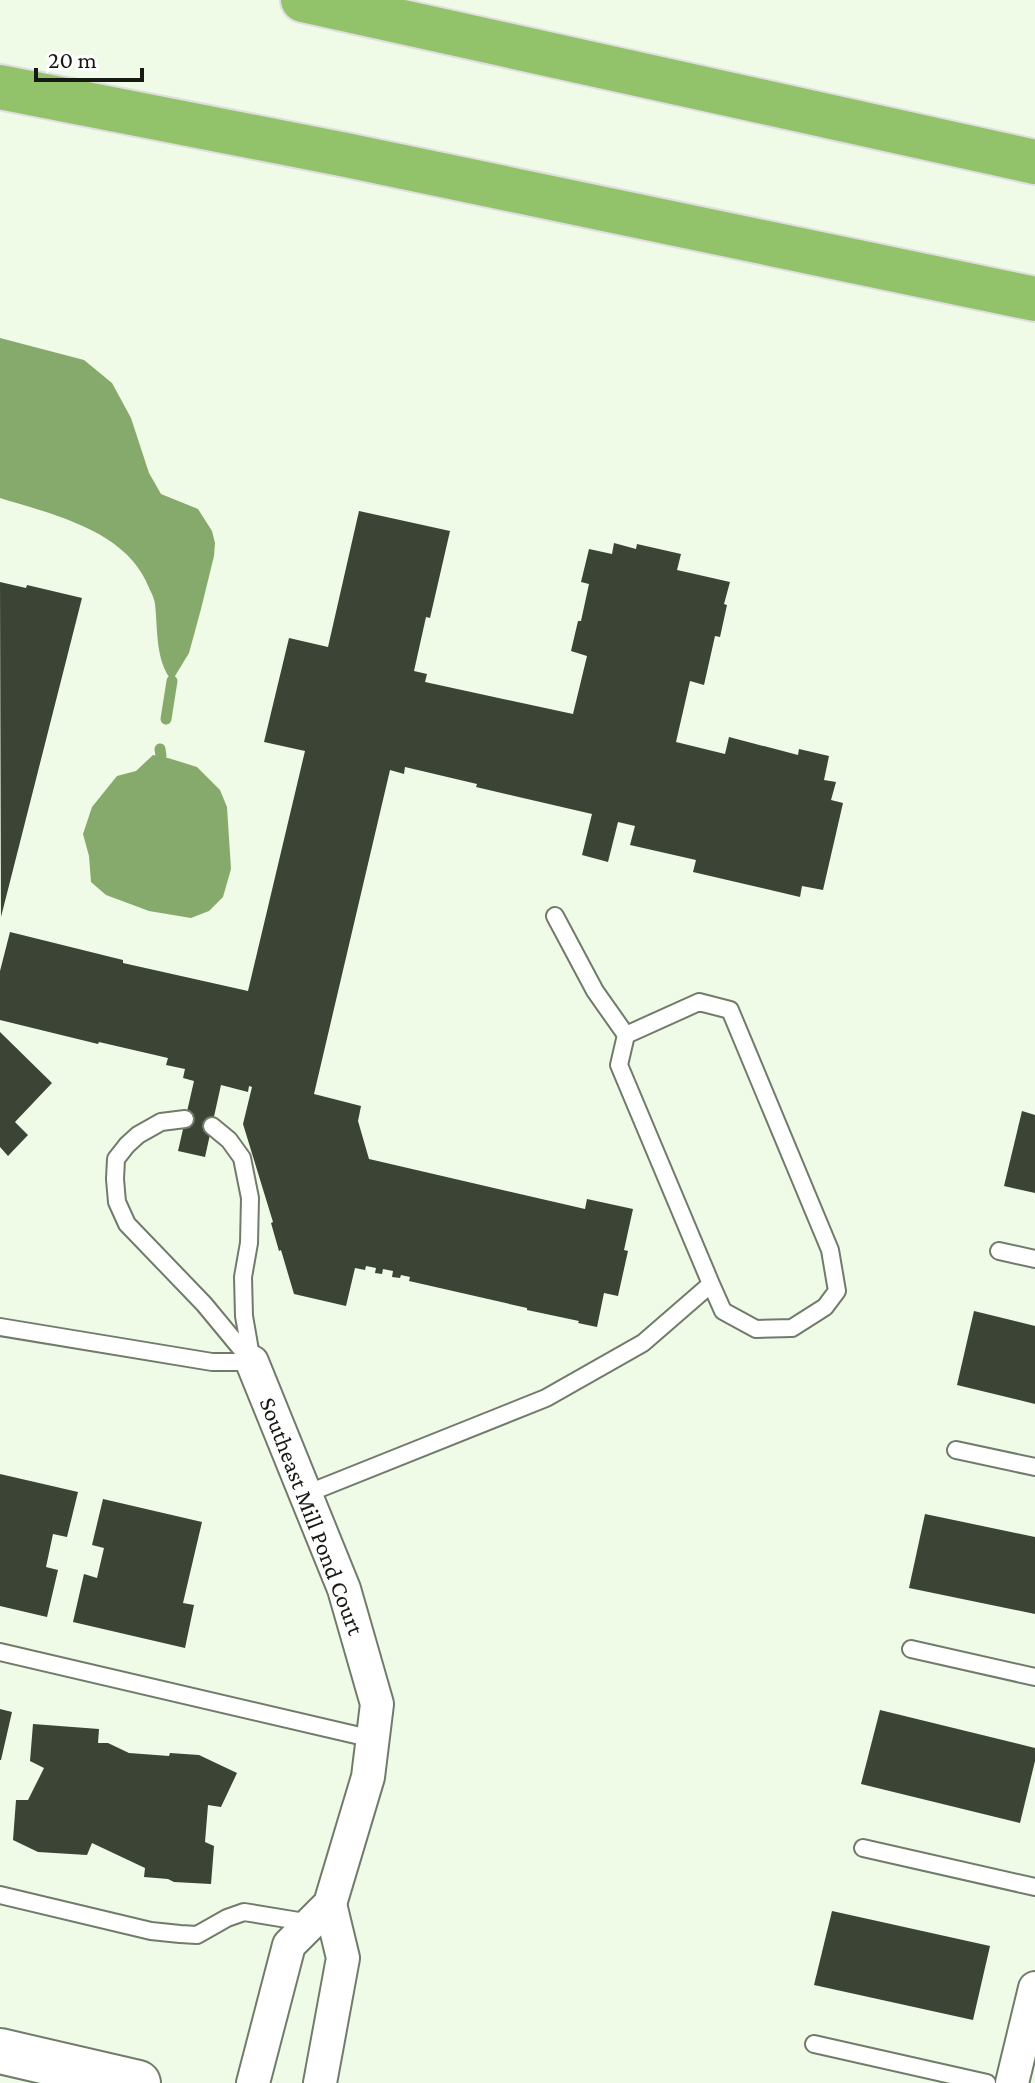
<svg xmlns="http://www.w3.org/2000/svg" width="1035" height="2083" font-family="'Crimson Pro',serif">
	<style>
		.water { fill: #86aa6b }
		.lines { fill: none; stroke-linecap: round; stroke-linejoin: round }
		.stream { stroke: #86aa6b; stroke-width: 11 }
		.building { fill: #3b4435 }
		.lane-casing { stroke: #717b6a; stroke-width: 20 }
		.street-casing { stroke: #717b6a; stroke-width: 36 }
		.secondary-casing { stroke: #717b6a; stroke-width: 48 }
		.highway-casing { stroke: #dedfde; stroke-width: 48 }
		.lane { stroke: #fff; stroke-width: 16 }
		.street { stroke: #fff; stroke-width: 32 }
		.secondary { stroke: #fff; stroke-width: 44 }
		.highway { stroke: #92c26a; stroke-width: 44 }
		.labels { text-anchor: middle; stroke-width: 8; stroke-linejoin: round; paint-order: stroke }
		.street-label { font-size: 24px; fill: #161a13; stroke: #fff }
	</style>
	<rect width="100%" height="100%" fill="#effae7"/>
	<g class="water">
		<path d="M 0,338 L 84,360 L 112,383 L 131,418 L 149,473 L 161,494 L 198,509 L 212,531 L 215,543 L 214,556 L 201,609 L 189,653 L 172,681 C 155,660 158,630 155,604 C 154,596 149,589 146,581 C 121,529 51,514 0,498 Z"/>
		<path d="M 153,755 L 168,758 L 197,767 L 220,790 L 227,807 L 231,869 L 223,897 L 209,911 L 191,918 L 149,911 L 106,895 L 91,882 L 89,856 L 83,834 L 92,807 L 117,776 L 136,771 Z"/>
	</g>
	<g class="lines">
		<g class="stream">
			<path d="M 166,719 L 172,681"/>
			<path d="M 160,749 L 161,756"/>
		</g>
	</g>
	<g class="building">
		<path d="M 359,511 L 450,531 L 430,618 L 426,617 L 414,671 L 427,674 L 425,682 L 573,714 L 587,656 L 571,651 L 578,621 L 581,621 L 589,584 L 581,582 L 589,549 L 612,554 L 614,543 L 636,549 L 637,544 L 681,554 L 677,570 L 730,582 L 724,604 L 727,605 L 720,637 L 715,636 L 704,685 L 690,681 L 676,742 L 725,754 L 729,737 L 798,755 L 799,749 L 829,756 L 824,780 L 836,782 L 831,800 L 843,803 L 823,890 L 802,886 L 800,897 L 693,872 L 696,860 L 630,845 L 635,826 L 618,822 L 608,862 L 582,855 L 592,814 L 476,787 L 477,784 L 405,767 L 404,774 L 390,770 L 314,1094 L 361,1106 L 358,1121 L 369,1159 L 585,1209 L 587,1199 L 633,1209 L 624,1250 L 628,1251 L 618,1296 L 604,1293 L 597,1327 L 578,1323 L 579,1321 L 527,1310 L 527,1308 L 409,1281 L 410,1277 L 401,1275 L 400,1278 L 392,1277 L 393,1271 L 383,1269 L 382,1274 L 375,1273 L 376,1268 L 366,1266 L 365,1270 L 355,1268 L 346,1306 L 294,1294 L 281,1250 L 279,1251 L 271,1223 L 273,1222 L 243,1124 L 252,1087 L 249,1086 L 248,1092 L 221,1085 L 205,1157 L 178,1151 L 194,1081 L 183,1078 L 185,1069 L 166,1065 L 168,1058 L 99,1042 L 98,1044 L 0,1020 L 0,971 L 10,932 L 123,960 L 123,963 L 248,991 L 305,751 L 264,742 L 289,638 L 328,647 Z"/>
		<path d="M 0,582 L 26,588 L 27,585 L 82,598 L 1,917 Z"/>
		<path d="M 0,1032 L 52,1083 L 15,1122 L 28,1135 L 8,1156 L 0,1147 Z"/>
		<path d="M 1022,1111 L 1035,1115 L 1035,1193 L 1004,1186 Z"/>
		<path d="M 974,1311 L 1035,1326 L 1035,1404 L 957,1385 Z"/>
		<path d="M 0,1474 L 78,1492 L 67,1537 L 53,1534 L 46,1567 L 58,1570 L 47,1617 L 0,1606 Z"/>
		<path d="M 103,1499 L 202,1522 L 183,1603 L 194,1605 L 185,1648 L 73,1622 L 84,1574 L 97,1578 L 104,1548 L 92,1545 Z"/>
		<path d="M 925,1514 L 1035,1537 L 1035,1614 L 909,1588 Z"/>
		<path d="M 0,1709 L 12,1712 L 1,1760 L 0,1760 Z"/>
		<path d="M 880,1710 L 1035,1748 L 1035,1761 L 1020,1823 L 861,1784 Z"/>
		<path d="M 33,1724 L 99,1729 L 98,1743 L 108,1743 L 129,1753 L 169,1756 L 170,1753 L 199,1755 L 237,1773 L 221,1807 L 208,1805 L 205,1842 L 214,1846 L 211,1884 L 174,1882 L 168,1879 L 144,1877 L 145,1868 L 92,1843 L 87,1855 L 38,1852 L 13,1840 L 16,1800 L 28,1800 L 44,1768 L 30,1761 Z"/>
		<path d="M 832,1911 L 990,1946 L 973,2020 L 814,1985 Z"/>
	</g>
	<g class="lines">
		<g class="lane-casing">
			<g id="lane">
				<path d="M 555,916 L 595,991 L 626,1035"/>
				<path d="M 185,1119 L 161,1122 L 138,1135 L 127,1145 L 116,1159 L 115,1179 L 117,1202 L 127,1224 L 204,1304 L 252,1362 L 244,1316 L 243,1277 L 249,1243 L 250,1198 L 242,1158 L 229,1140 L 212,1126"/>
				<path d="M 999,1251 L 1035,1259"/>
				<path d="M 0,1327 L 212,1362 L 252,1362"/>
				<path d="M 956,1450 L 1035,1467"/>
				<path d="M 306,1494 L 546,1398 L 643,1343 L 711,1284 L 619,1065 L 626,1035 L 699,1002 L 730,1010 L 830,1250 L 837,1291 L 825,1307 L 792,1328 L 756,1329 L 723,1311 L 711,1284"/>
				<path d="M 911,1649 L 1035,1677"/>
				<path d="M 0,1652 L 373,1739"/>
				<path d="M 863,1848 L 1035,1887"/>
				<path d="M 0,1895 L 151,1931 L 180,1934 L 197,1935 L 227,1918 L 244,1912 L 311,1923"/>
				<path d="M 814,2044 L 987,2083"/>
			</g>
		</g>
		<g class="street-casing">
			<g id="street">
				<path d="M 252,1362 L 344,1589 L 377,1704 L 368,1777 L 330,1904 L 289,1945 L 253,2083"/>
				<path d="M 320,2083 L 343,1958 L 330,1904"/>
				<path d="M 1012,2083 L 1035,1988"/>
			</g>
		</g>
		<g class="secondary-casing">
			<path id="secondary" d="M 0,2051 L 138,2083"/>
		</g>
		<g class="highway-casing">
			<g id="highway">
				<path d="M 303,0 L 1035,162"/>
				<path d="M 0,87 L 346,155 L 1035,299"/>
			</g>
		</g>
		<use href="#lane" class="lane"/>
		<use href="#street" class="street"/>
		<use href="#secondary" class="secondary"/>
		<use href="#highway" class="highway"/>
	</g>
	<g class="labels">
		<g class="street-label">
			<text transform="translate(312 1516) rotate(69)" y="8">Southeast Mill Pond Court</text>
		</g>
	</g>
	<path d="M36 68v12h106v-12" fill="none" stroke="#161a13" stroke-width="4"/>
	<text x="48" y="68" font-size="24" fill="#161a13" stroke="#ffffff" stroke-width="6" paint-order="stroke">20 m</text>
</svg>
